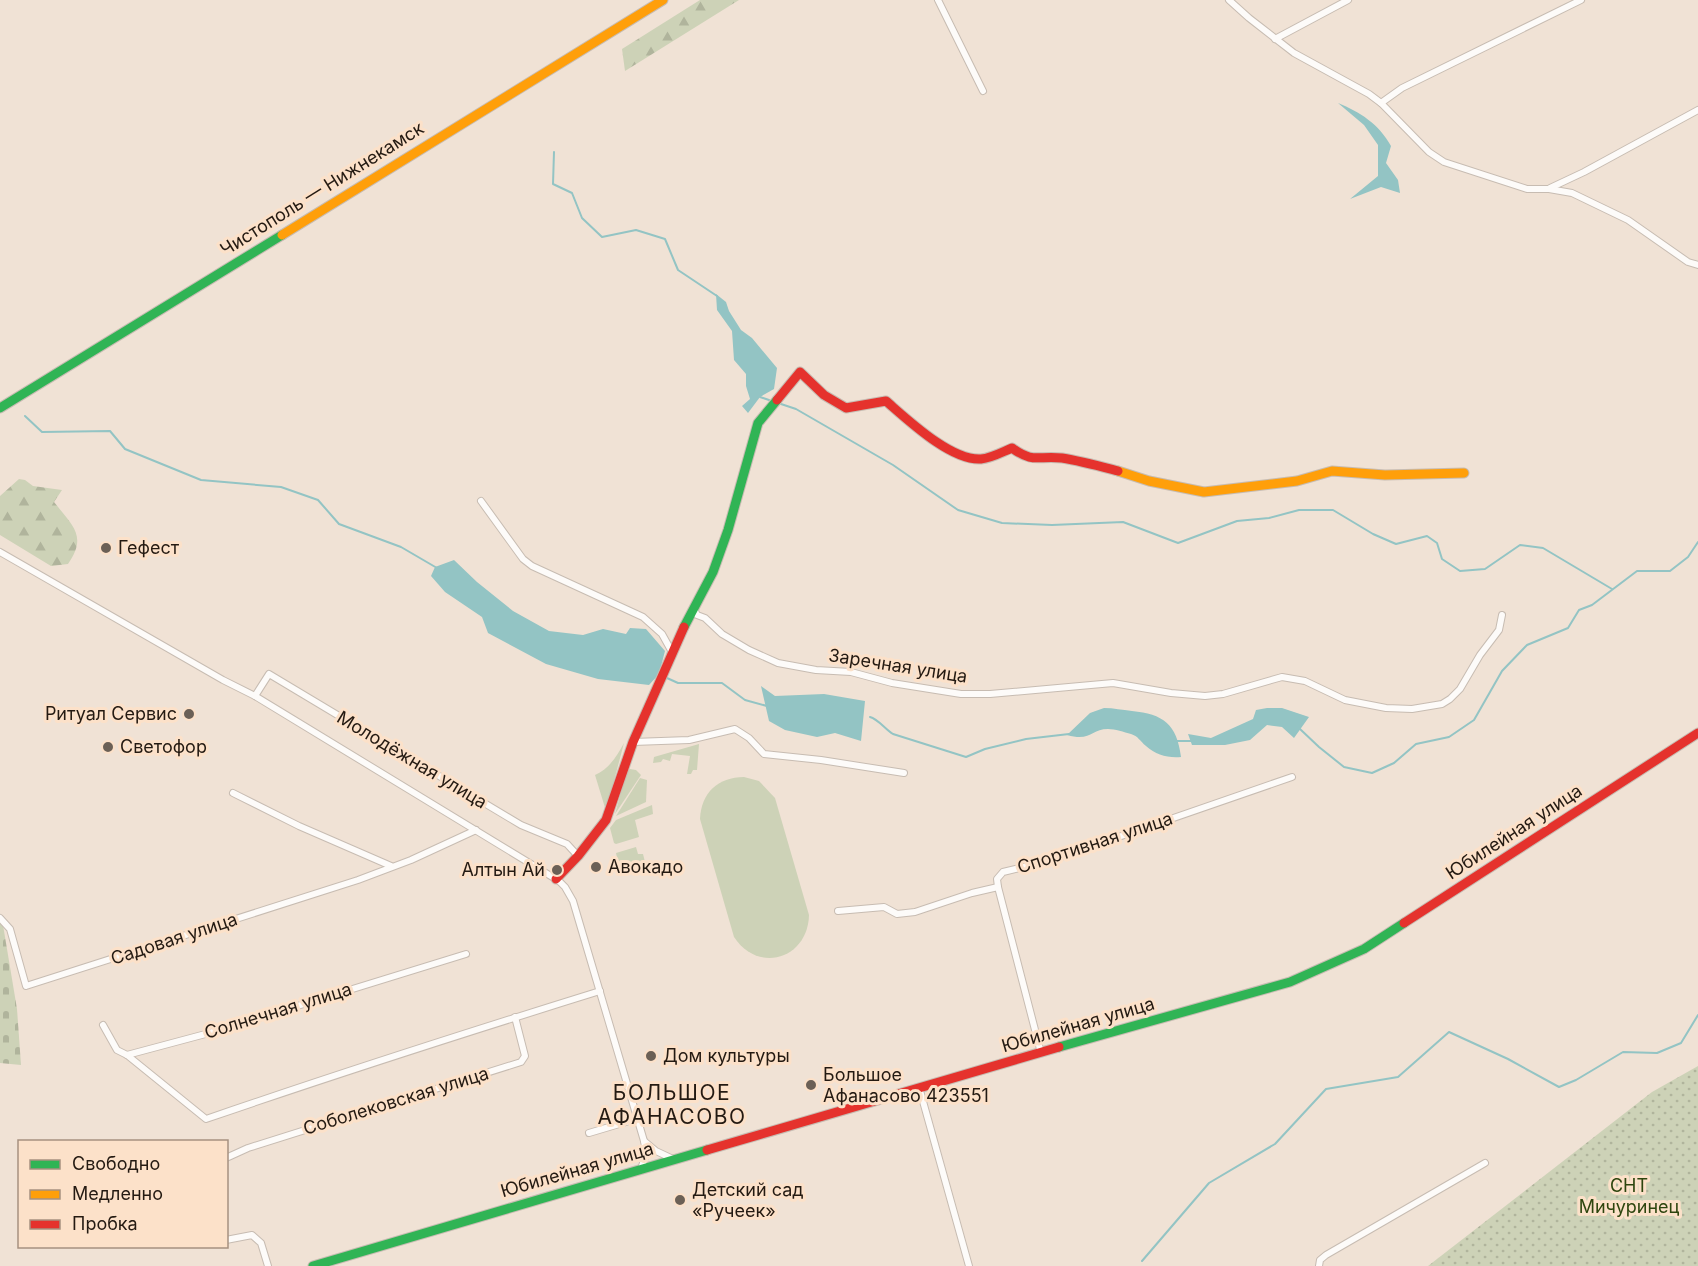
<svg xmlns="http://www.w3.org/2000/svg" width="1698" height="1266" font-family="Inter,sans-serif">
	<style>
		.green { fill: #cdd2b7 }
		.forest { fill: url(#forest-firs) }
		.cemetery { fill: url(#cemetery-stones) }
		.garden { fill: url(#garden-dots) }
		.water { fill: #93c4c4 }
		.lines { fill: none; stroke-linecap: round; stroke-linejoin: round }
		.stream { stroke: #93c4c4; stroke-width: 2 }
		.street-casing { stroke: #c7bcb2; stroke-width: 8 }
		.fast-casing { stroke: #c7bcb2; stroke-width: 11 }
		.slow-casing { stroke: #c7bcb2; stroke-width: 11 }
		.jam-casing { stroke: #c7bcb2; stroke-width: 11 }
		.street { stroke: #fdfbf9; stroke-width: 6 }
		.fast { stroke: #30b455; stroke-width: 9 }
		.slow { stroke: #ff9f0a; stroke-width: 9 }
		.jam { stroke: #e5322d; stroke-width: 9 }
		.poi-dot { fill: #6b6056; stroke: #fce1c9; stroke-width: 2 }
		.labels { text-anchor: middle; stroke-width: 6; stroke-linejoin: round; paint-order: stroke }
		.street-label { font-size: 18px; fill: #241a12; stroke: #fce1c9 }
		.poi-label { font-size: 18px; fill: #241a12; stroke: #fce1c9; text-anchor: start }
		.park-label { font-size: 18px; fill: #2d450e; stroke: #fce1c9 }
		.quarter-label { font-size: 21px; letter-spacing: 1.5px; fill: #241a12; stroke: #fce1c9 }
	</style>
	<defs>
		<pattern id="forest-firs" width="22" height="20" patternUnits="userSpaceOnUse" patternTransform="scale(1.5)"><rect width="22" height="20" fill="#cdd2b7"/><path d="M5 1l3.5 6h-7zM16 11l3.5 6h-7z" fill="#b0b49c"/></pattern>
		<pattern id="cemetery-stones" width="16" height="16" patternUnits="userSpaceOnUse" patternTransform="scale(1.5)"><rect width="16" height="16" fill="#cdd2b7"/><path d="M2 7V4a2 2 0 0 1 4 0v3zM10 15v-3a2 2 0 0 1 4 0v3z" fill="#b0b49c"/></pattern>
		<pattern id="garden-dots" width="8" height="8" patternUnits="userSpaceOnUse" patternTransform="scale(1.5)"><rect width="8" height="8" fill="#cdd2b7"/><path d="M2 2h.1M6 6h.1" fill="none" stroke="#b0b49c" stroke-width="1.8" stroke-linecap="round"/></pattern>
	</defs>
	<rect width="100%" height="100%" fill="#f0e2d5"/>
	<g class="green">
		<path d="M 624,743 L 606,811 L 595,775 C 609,769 617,756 624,743 Z"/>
		<path d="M 699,744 L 697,770 L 693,770 L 691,774 L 687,774 L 690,756 L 672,754 L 670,761 L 663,759 L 661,762 L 653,763 L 654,757 Z"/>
		<path d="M 630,769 L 636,770 L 641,775 L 615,814 L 627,771 Z"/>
		<path d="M 744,777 L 759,781 L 775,798 L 809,915 C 808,959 758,974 734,937 L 700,819 C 701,793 718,777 744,777 Z"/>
		<path d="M 640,778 L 647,780 L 646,802 L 616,816 Z"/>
		<path d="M 652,805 L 653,814 L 635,820 L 639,837 L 616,844 L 614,843 L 610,828 L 616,820 Z"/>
		<path d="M 636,847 L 638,854 L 643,854 L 647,870 L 621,876 L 616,853 Z"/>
	</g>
	<g class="forest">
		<path d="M 700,0 L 739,0 L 625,71 L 622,49 Z"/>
		<path d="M 19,479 L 25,480 L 33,486 L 62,490 L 54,502 C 72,525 88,536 68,564 L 51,566 L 0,535 L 0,496 Z"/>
	</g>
	<path class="cemetery" d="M 0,923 L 3,925 L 17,1009 L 21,1065 L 0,1063 Z"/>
	<path class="garden" d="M 1698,1066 L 1698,1266 L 1428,1266 L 1652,1092 Z"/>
	<g class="water">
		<path d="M 1338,103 C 1360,112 1379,124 1391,146 L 1386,163 L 1398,180 L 1400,193 L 1381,187 L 1350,199 L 1378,176 L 1378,145 L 1364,125 Z"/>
		<path d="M 716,294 L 726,302 L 729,311 L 741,330 L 752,338 L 777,368 L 774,389 L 760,397 L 748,413 L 742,406 L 750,399 L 746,386 L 746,374 L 734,360 L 732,331 L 717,310 Z"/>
		<path d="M 454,560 L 477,582 L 513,611 L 549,631 L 583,635 L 603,629 L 626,634 L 630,628 L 646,629 L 665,651 L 659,674 L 649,685 L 598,679 L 546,664 L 488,633 L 482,617 L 445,592 L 431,576 L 435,567 Z"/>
		<path d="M 761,686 L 775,696 L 824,694 L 865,701 L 861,741 L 835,733 L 817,737 L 785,730 L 769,721 Z"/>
		<path d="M 1104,708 C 1114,708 1122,710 1132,711 C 1163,714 1177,724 1181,757 C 1167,758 1156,755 1146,746 C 1140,741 1138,736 1131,734 C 1124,732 1115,729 1108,729 C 1091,729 1091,742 1067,735 L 1090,713 Z"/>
		<path d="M 1267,708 L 1282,708 L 1309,717 L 1294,738 L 1282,727 L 1267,725 L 1250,740 L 1225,745 L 1192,745 L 1188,734 L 1211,738 L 1253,719 L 1256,710 Z"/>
	</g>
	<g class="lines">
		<g class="stream">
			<path d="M 554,152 L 553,184 L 572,193 L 582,218 L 602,237 L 636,230 L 665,239 L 678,270 L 717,296"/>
			<path d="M 760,397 L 769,400"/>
			<path d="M 781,404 L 796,409 L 893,465 L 958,510 L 1002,523 L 1052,525 L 1123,522 L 1178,543 L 1237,521 L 1269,518 L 1299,510 L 1333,510 L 1373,534 L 1396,544 L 1427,536 L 1437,543 L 1442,559 L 1460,571 L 1485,569 L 1520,545 L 1543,548 L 1612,589"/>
			<path d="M 25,416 L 42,432 L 110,431 L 125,449 L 201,480 L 281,487 L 318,500 L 339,524 L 401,547 L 437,568"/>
			<path d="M 667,678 L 678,683 L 722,683 L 745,700 L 767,706"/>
			<path d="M 870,717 C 878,719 885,729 893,734 L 966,757 L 985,749 L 1026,739 L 1069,734"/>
			<path d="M 1300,729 L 1319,747 L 1344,767 L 1372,773 L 1394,763 L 1416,744 L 1449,737 L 1474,720 L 1502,671 L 1527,645 L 1568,628 L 1579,610 L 1592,605 L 1637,571 L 1670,571 L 1688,557 L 1698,542"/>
			<path d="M 1174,741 L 1193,741"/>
			<path d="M 1142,1261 L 1209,1183 L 1275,1144 L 1326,1089 L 1398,1077 L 1449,1032 L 1508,1059 L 1559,1087 L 1576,1080 L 1623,1052 L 1657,1053 L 1681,1043 L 1698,1015"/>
		</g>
		<g class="street-casing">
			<g id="street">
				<path d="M 938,0 L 983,91"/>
				<path d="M 1229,0 L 1249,18 L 1294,53 L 1369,94 L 1381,103 L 1429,152 L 1444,162 L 1527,189 L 1549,189 L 1572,193 L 1628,220 L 1688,262 L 1698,265"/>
				<path d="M 1275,39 L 1348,0"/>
				<path d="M 1381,103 L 1402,88 L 1581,0"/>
				<path d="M 1550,188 L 1584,172 L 1698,110"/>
				<path d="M 481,501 L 523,559 L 532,566 L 643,617 L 662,634 L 672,652"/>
				<path d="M 0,552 L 223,680 L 255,696 L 559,881 L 565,887 L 573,901 L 644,1141 L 656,1151 L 673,1159"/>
				<path d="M 694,609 L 697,615 L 705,618 L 722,634 L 749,650 L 778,663 L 816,670 L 851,672 L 892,683 L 961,694 L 990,694 L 1113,683 L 1171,693 L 1205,696 L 1223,694 L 1282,677 L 1305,681 L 1345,700 L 1386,708 L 1412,709 L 1442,704 L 1450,699 L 1460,689 L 1480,655 L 1499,630 L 1502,615"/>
				<path d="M 255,696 L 269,674 L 521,825 L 567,844 L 578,856"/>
				<path d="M 633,742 L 689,740 L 735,729 L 749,738 L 764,754 L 821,760 L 904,773"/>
				<path d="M 233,793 L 299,826 L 391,866"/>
				<path d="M 838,911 L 884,907 L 897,914 L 915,912 L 972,893 L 998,887"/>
				<path d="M 0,918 L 10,929 L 26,986 L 358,880 L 411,860 L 476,830"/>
				<path d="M 103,1025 L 117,1050 L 127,1055 L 206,1119 C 337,1074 468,1032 600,991"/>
				<path d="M 1041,1053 L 998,887 L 997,879 L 1003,872 L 1049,861 L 1292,777"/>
				<path d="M 127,1055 L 213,1032 L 466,954"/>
				<path d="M 919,1087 L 969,1266"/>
				<path d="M 589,1133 L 636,1119"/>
				<path d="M 226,1158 L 248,1148 L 521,1062 L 525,1056 L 515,1017"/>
				<path d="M 641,1169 L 646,1154 L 644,1141"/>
				<path d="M 226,1240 L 252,1235 L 261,1243 L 268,1266"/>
				<path d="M 1319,1266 L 1320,1260 L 1326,1255 L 1485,1163"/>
			</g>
		</g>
		<g class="fast-casing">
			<g id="fast">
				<path d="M 0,408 L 282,235"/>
				<path d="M 684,627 L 713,572 L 728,530 L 758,423 L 777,400"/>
				<path d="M 1059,1047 L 1290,982 L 1364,949 L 1404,923"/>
				<path d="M 313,1266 L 707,1150"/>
			</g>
		</g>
		<g class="slow-casing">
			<g id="slow">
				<path d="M 282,235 L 663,0"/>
				<path d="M 1118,471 L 1149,481 L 1204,492 L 1297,481 L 1332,471 L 1385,475 L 1464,473"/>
			</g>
		</g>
		<g class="jam-casing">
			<g id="jam">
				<path d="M 777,400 L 800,372 L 824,395 L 846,408 L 886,401 C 908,420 951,461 981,459 C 992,458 1002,452 1012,448 C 1034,464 1038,455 1062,458 C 1081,461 1099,466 1118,471"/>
				<path d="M 556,879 L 578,856 L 606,820 L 633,742 L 684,627"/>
				<path d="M 1404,923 L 1698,733"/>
				<path d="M 707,1150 L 1059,1047"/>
			</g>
		</g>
		<use href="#street" class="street"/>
		<use href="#fast" class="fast"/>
		<use href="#slow" class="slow"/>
		<use href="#jam" class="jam"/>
	</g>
	<g class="poi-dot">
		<circle cx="106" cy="548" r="6"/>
		<circle cx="189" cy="714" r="6"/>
		<circle cx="108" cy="747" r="6"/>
		<circle cx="596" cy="867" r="6"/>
		<circle cx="557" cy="870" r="6"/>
		<circle cx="651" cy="1056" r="6"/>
		<circle cx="811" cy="1085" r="6"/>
		<circle cx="680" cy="1200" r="6"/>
	</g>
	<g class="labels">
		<g class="street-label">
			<text transform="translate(322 189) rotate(-32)" y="6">Чистополь — Нижнекамск</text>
			<text transform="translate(898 666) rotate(9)" y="6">Заречная улица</text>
			<text transform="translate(412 760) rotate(31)" y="6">Молодёжная улица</text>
			<text transform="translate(1514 832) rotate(-33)" y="6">Юбилейная улица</text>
			<text transform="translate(1095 843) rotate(-18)" y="6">Спортивная улица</text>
			<text transform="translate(174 939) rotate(-18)" y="6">Садовая улица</text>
			<text transform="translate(278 1011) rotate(-17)" y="6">Солнечная улица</text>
			<text transform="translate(1078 1025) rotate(-16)" y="6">Юбилейная улица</text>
			<text transform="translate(396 1101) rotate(-17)" y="6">Соболековская улица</text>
			<text transform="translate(577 1170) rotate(-16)" y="6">Юбилейная улица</text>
		</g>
		<g class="poi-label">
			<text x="118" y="554">Гефест</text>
			<text x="177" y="720" text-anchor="end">Ритуал Сервис</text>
			<text x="120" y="753">Светофор</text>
			<text x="608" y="873">Авокадо</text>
			<text x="545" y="876" text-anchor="end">Алтын Ай</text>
			<text x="663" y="1062">Дом культуры</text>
			<text x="823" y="1081">Большое<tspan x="823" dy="21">Афанасово 423551</tspan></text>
			<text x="692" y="1196">Детский сад<tspan x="692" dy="21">«Ручеек»</tspan></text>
		</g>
		<g class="park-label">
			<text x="1629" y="1192">СНТ<tspan x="1629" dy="21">Мичуринец</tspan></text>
		</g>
		<g class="quarter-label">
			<text x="672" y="1100">БОЛЬШОЕ<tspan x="672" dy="24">АФАНАСОВО</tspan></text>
		</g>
	</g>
	<rect x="18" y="1140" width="210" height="108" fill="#fce1c9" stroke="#a69180" stroke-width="1.5"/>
	<rect x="30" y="1160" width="30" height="9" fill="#30b455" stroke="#a69180" stroke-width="1.5"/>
	<text x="72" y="1170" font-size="18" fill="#241a12">Свободно</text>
	<rect x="30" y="1190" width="30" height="9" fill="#ff9f0a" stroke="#a69180" stroke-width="1.5"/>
	<text x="72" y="1200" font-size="18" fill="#241a12">Медленно</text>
	<rect x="30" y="1220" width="30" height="9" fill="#e5322d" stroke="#a69180" stroke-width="1.5"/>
	<text x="72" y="1230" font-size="18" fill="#241a12">Пробка</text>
</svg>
